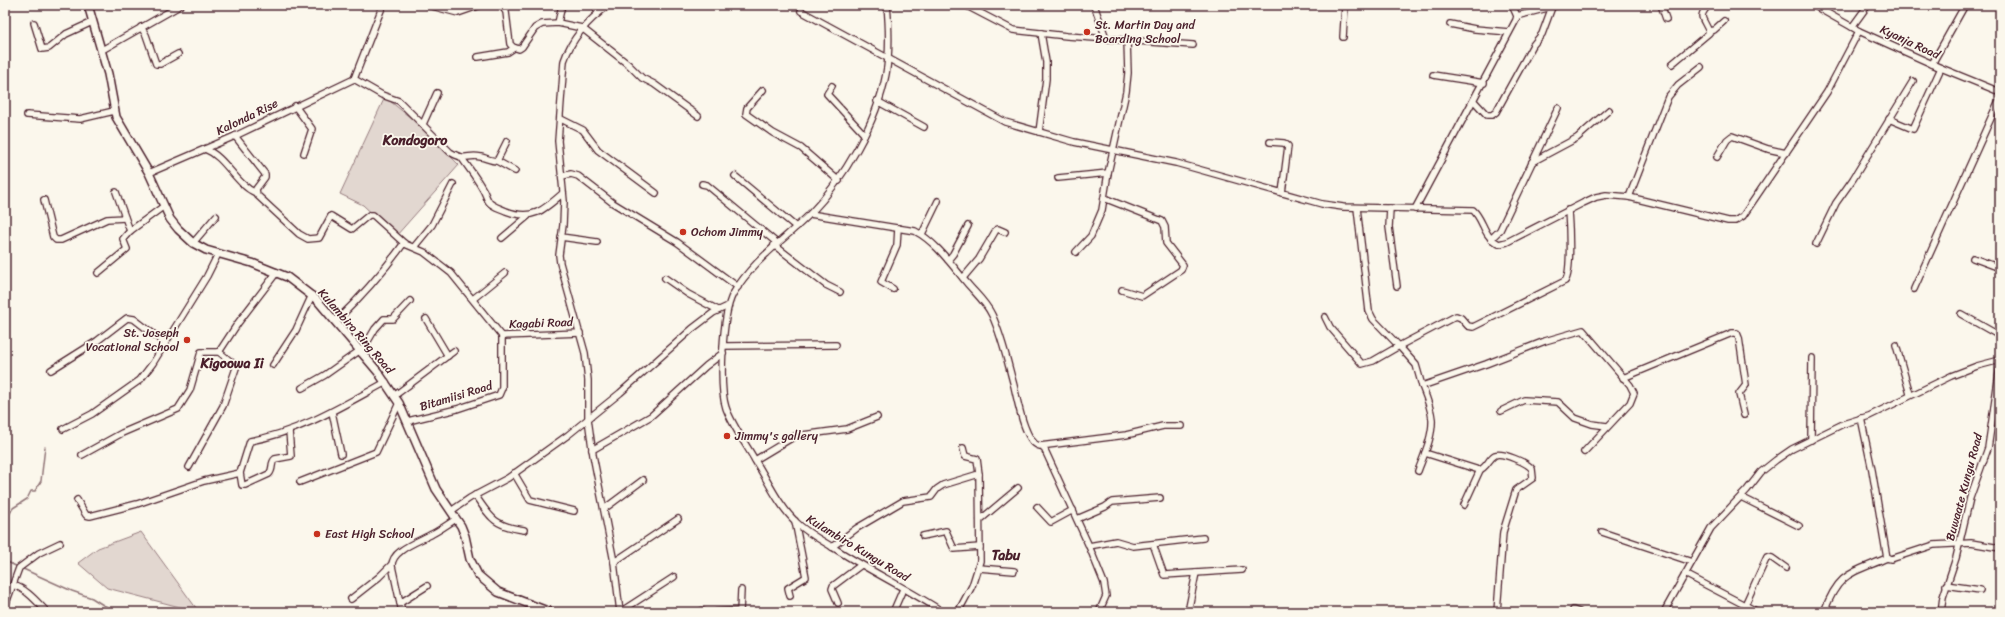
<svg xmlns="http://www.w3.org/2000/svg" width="2005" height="617" font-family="Sriracha,sans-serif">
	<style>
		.green { fill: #e2d7d0; stroke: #967b7e }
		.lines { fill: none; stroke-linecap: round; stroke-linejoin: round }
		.stream { stroke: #907477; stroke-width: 1.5 }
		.minor-casing { stroke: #4a1f2b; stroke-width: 8 }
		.tertiary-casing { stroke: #4a1f2b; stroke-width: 10 }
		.minor { stroke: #fbf7ec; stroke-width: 5.5 }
		.tertiary { stroke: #fbf7ec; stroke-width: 7 }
		.poi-dot { fill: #c8321e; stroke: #fbf7ec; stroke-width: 1.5 }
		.labels { text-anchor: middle; stroke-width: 3.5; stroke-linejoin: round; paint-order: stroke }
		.poi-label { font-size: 12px; fill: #4a1f2b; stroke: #fbf7ec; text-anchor: start }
		.street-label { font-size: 12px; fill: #4a1f2b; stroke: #fbf7ec }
		.quarter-label { font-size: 14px; font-weight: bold; fill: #4a1f2b; stroke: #fbf7ec }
	</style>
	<rect width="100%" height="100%" fill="#fbf7ec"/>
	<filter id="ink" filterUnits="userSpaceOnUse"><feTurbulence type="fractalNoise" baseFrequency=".025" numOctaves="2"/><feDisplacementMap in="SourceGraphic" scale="8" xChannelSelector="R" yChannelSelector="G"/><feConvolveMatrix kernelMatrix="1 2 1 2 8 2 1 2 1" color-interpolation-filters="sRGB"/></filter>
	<g filter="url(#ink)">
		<g class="green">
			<path d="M 385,97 L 423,128 L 459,165 L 396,236 L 363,205 L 340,194 Z"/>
			<path d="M 141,532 L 199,612 L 107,588 L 78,563 L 98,548 Z"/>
		</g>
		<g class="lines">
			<g class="stream">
				<path d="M 5,522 L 13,508 L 27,499 L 31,491 L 35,491 L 41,481 L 45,447"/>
				<path d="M 5,561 L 18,567"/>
				<path d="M 21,568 L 72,591 L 92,598 L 103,605 L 118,612"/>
			</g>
			<g class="minor-casing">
				<g id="minor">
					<path d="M 428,5 L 458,13 L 481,5"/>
					<path d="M 501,5 L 506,12 L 510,44 L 513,47 L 519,49 L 522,47 L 535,28 L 542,24 L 558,23 L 582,28 L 629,65 L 642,78 L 654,84 L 698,116"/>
					<path d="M 596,5 L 598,13"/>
					<path d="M 609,5 C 588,20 572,37 564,61 L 558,141 L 564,201 L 563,225 L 559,255 L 560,263 L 585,353 L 588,380 L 588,419 L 593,455 L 614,562 L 620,612"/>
					<path d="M 887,5 C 889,27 890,52 886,74 C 877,122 844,179 810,214 C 784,240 752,261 733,294 C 722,314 719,387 726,408 C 733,427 746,444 756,462 C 768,481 779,506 796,522 C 807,533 821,540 834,548 C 870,571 908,589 943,612"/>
					<path d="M 965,5 L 1013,30 L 1067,36 L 1193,45"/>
					<path d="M 1094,5 L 1106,38"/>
					<path d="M 1661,5 L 1666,19"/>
					<path d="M 1813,5 L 1859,31 L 1941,68 L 2000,92"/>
					<path d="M 801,11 L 1005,122 L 1074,142 L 1176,163 L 1322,204 L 1343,207 L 1473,210 C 1484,220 1483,237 1499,244 L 1507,242 L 1583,203 L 1596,197 L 1606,195 L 1629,197 L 1728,221 L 1735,221 L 1743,216 L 1827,92 L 1859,31"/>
					<path d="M 1517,16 L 1559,5"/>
					<path d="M 34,23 L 42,49 L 49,48 L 66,34 L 92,22"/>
					<path d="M 558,23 L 562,5"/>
					<path d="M 1450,24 L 1475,29 L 1509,32"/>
					<path d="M 141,27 L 146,35 L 156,64 L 160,64 L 178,54"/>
					<path d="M 1852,27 L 1868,5"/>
					<path d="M 1709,31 L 1714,30 L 1724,21"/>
					<path d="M 1343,37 L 1345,5"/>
					<path d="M 102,50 L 181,5"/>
					<path d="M 478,57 L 508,52 L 514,48"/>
					<path d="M 1672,64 L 1709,33 C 1706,19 1695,19 1709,5"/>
					<path d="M 1932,64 L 1965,5"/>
					<path d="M 1433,75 L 1484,83"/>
					<path d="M 354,79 L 382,95 L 399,101 L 450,152 C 467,162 466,154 481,157 C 486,158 491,161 497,161 L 507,141"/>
					<path d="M 354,79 L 383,5"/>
					<path d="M 832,86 L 827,94 L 864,134"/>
					<path d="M 763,90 L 747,108 L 746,114 L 773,133 L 801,148 L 839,181"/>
					<path d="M 877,101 L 924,127"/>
					<path d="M 1474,101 L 1487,115 L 1492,115 L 1496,112 L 1533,45 L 1542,34 L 1552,7"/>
					<path d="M 295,106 L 312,129 L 304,153"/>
					<path d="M 27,115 L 80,119 L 114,111"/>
					<path d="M 561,119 L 583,130 L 598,150 L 656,193"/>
					<path d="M 1889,119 L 1913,129 L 1941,68"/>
					<path d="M 423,124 L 437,93"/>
					<path d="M 1039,132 L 1046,79 L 1046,62 L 1041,33"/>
					<path d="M 235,136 L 265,174 L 265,177 L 256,189 L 257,195 L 299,234 L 308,239 L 319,238 L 331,216 L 352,229 L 369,215 L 373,215 L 405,244 L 424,252 L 451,273 L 502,336 L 502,388 L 499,395 L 457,409 L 408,421"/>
					<path d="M 1270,142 L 1284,143 L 1288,146 L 1282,193"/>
					<path d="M 205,149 C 226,157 235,184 256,193"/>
					<path d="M 461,157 C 468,167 476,177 482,188 C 485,192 486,198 489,202 C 493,207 500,208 506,211 C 532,221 544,210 563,193"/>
					<path d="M 1717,157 L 1727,140 L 1732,136 L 1768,149 L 1786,153"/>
					<path d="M 497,161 L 515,171"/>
					<path d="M 1532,162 L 1577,138 L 1609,110"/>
					<path d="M 149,173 L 235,136 L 354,79"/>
					<path d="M 562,176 L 571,174 L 578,176 L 613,203 L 677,242 L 738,287"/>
					<path d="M 735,176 L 796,227"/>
					<path d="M 1058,178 L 1108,173"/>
					<path d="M 702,184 L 707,185 L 777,243"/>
					<path d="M 116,192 L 130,231"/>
					<path d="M 1629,197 L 1668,97 L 1678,85 L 1701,67"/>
					<path d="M 1104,198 L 1162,221 L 1165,227 L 1166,243 L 1183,265 L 1181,270 L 1142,296 L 1122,290"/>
					<path d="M 44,200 L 53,237 L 56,240 L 61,240 L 107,219 L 125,218"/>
					<path d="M 1357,208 L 1369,311 L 1373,319 L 1399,346 L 1456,316 L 1461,318 L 1468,326 L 1473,327 L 1565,281 C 1572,273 1569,223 1568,210"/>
					<path d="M 1390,208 L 1389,227 L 1397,286"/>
					<path d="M 1415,209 L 1516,20 L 1517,16 L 1512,5"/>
					<path d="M 810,214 L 915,231 C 936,242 951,264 966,282 C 975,293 986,302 992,315 C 1002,337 1007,360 1013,382 C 1017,396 1024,444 1040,446 L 1126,435 L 1163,426 L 1181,426"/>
					<path d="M 922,234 L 938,201"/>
					<path d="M 561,237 L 597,242"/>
					<path d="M 502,238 L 528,216"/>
					<path d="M 1491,239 L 1500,230 L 1558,108"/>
					<path d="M 193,243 L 216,216"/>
					<path d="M 1816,244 L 1836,203 L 1853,179 L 1913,81"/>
					<path d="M 774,245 L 826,285 L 840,292"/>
					<path d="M 414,247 L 432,225 L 453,184"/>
					<path d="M 1076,252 L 1091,236 L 1102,210 L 1108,173 L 1126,92 L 1128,73 L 1127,40"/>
					<path d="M 1973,258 L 2000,268"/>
					<path d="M 948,260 L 953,254 L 968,226"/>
					<path d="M 98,273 L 127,249 L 123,239 L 130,231 L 164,206"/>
					<path d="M 665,278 L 688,294 L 718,310"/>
					<path d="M 963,278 L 979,259 L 996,230 L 998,229 L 1005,232"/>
					<path d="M 893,289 L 881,282 L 897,245 L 898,228"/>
					<path d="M 1914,289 L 2000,98"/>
					<path d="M 473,299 L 505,273"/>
					<path d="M 1961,314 L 2000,336"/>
					<path d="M 1325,317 L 1330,327 L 1362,364 L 1373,361 L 1399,346 L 1416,365 L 1422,386"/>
					<path d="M 426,319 L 448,356"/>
					<path d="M 336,321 C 361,297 384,271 404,243"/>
					<path d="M 502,336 L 580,333"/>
					<path d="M 1896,345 L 1910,394"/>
					<path d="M 724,346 L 836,345"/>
					<path d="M 219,352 L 238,323 L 277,272"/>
					<path d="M 361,353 L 375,329 L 384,319 L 393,319 L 410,301"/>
					<path d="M 273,365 L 296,330 L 312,295"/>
					<path d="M 51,370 L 97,341 L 127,318 L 134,319 L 165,343"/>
					<path d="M 1623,378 L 1732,333 L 1737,333 L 1739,338 L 1746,385 L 1739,394 L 1744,415"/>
					<path d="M 302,388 L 325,375 L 359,351"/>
					<path d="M 394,396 L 454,351"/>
					<path d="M 1994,408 L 2000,408"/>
					<path d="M 1501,411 L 1524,400 L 1558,402 L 1575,418 L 1592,424 L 1607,426"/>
					<path d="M 332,412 L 341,454"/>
					<path d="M 1861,418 L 1872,470 L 1887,558 L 1891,559 L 1934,545 L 1971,543 L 2000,548"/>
					<path d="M 63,429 L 92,414 L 140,380 L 153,363 L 207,276 L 218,254"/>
					<path d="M 289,431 L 291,456 L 275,459 C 270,463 274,469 269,474 L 245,485 L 242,485 L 240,473 L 250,441 C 300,432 342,406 386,382"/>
					<path d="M 1811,440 L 1812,358"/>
					<path d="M 1043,446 L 1089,546 L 1104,583 L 1106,596 L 1099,612"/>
					<path d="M 592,450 L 651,416 L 706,366 L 723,353"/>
					<path d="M 1425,453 L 1479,470 C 1487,468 1488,459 1495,455 C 1502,452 1528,463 1532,469 L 1533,478 L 1516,490 L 1503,532 L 1497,612"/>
					<path d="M 82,455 L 122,433 L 178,409 L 190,390 L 201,352 L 219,352 L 235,365 L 236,368 L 223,406 L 189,467"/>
					<path d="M 755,460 L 795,436 L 847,429 L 877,417"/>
					<path d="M 1418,471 C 1424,455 1433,436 1432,419 C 1431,408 1426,396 1422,386 L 1486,364 L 1545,341 L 1583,330 L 1630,385 L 1634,393 L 1630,403 L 1584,452"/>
					<path d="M 514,473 L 530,500 L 574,511"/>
					<path d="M 300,482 L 376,452 L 399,403"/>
					<path d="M 475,495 C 491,519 495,526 524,530"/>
					<path d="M 1741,497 L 1799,526"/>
					<path d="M 77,500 L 86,515 L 90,516 L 137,504 L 204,481 L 240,473"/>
					<path d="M 1464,505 L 1480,470"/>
					<path d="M 1037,507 L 1051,522 L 1073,510"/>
					<path d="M 604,509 L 643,480"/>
					<path d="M 451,511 L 470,498 L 508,478 L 568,435 L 620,393 L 692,329 L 713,313 L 728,306"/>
					<path d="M 1077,519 L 1105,507 L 1112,502 L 1160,498"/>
					<path d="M 980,520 L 1018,488"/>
					<path d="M 1602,532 L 1692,562"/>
					<path d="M 923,536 L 946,531 L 954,549 L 980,547"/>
					<path d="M 1153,544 L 1164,575 L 1242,570"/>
					<path d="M 1089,546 L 1116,541 L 1133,546 L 1203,538"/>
					<path d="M 832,547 L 857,528 L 903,501 L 931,497 L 937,489 L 943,485 L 979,474"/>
					<path d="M 614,562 L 678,519"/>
					<path d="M 979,568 L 1014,571"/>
					<path d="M 1685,574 L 1758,612"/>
					<path d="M 13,585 C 27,589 37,602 47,612"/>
					<path d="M 1946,585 L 1980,590"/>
					<path d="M 790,596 L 788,588 L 806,577 L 795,521"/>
					<path d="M 351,599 L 379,577 L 392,564"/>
					<path d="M 400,603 L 427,586"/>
					<path d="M 838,603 L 832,589 L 833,586 L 861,565"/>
					<path d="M 1745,605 L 1767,557 L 1772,558 L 1786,568"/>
					<path d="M 5,606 L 19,568 L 39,553 L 60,543"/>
					<path d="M 1573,610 L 1579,612"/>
					<path d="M 702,611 L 704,612"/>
					<path d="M 402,612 L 392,566 C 391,550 420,541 432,534 C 440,530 448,524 456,519"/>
					<path d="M 620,612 L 674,577"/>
					<path d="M 717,612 L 740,611"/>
					<path d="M 740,612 L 741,590"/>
					<path d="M 893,612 L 903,589"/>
					<path d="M 958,612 L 972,586 L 980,561 L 979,474 L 977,459 L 965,456 L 963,448"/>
					<path d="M 1188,612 L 1196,573"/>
					<path d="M 1664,612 L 1711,528 L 1747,490 L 1761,472 L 1776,460 L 1792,449 L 1843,424 L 1869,416 L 1951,376 L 1977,366 L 2000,360"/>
					<path d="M 1824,612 C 1839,572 1850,574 1887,558"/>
					<path d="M 1941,612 L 1943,597 L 1956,558 L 1970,498 L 1988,448 L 2000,366"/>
				</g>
			</g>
			<g class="tertiary-casing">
				<path id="tertiary" d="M 88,5 L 108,74 L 116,117 L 149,173 L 170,219 L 178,229 L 193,243 L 206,250 L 252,263 L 287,277 L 317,300 L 378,372 L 399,403 L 436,489 L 461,526 L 465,536 L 470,559 L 478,575 L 498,592 L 550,612"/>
			</g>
			<use href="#minor" class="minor"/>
			<use href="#tertiary" class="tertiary"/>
		</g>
	</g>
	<g class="poi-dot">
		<circle cx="1087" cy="32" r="4"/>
		<circle cx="683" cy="232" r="4"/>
		<circle cx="187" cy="340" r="4"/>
		<circle cx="727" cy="436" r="4"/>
		<circle cx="317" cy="534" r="4"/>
	</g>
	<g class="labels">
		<g class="poi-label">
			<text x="1095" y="29">St. Martin Day and<tspan x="1095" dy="14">Boarding School</tspan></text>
			<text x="691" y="236">Ochom Jimmy</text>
			<text x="179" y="337" text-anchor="end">St. Joseph<tspan x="179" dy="14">Vocational School</tspan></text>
			<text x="735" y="440">Jimmy's gallery</text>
			<text x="325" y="538">East High School</text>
		</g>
		<g class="street-label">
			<text transform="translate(1910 42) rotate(25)" y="4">Kyanja Road</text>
			<text transform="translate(247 117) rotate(-26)" y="4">Kalonda Rise</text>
			<text transform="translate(541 323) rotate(-2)" y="4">Kagabi Road</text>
			<text transform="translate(356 331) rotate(49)" y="4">Kulambiro Ring Road</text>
			<text transform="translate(456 396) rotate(-17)" y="4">Bitamiisi Road</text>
			<text transform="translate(1964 487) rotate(-75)" y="4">Buwaate Kungu Road</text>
			<text transform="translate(858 548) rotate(31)" y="4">Kulambiro Kungu Road</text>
		</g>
		<g class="quarter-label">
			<text x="415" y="145">Kondogoro</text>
			<text x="232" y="368">Kigoowa Ii</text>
			<text x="1006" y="560">Tabu</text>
		</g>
	</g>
	<rect width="2005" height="617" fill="none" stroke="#fbf7ec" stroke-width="20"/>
	<rect x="10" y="10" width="1985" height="597" fill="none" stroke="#4a1f2b" stroke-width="1.5" filter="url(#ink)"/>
</svg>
